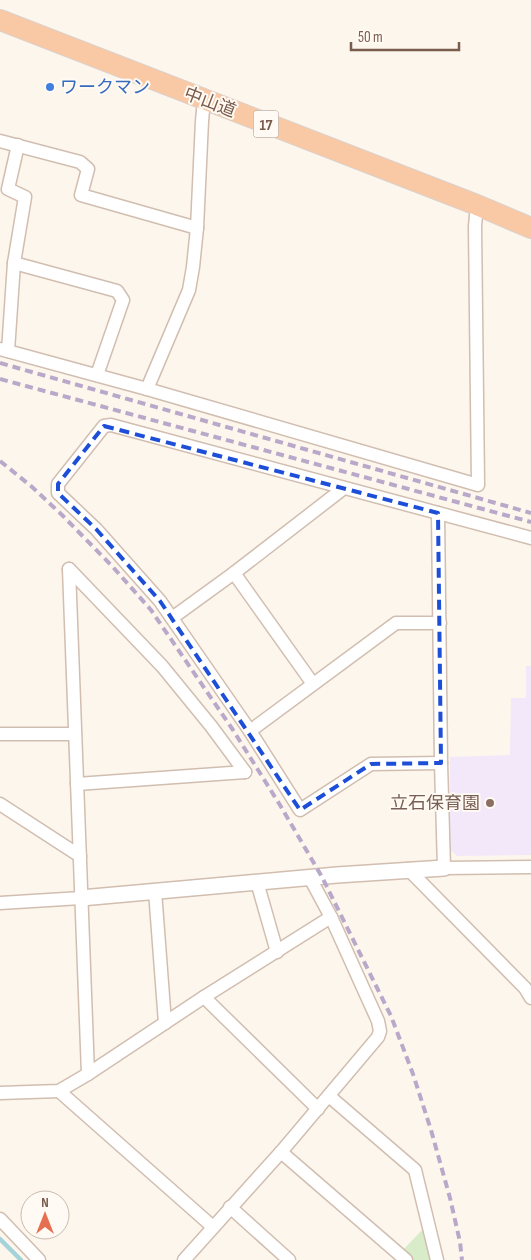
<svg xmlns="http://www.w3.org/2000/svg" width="531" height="1260" font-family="'Sofia Sans Condensed','Noto Sans JP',sans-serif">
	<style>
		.education { fill: #f3e8fa }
		.green { fill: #d8ecc9 }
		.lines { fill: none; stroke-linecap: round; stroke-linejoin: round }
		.stream { stroke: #a5d3da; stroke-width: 4.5 }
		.minor-casing { stroke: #d1beb0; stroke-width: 15 }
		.tertiary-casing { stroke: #d1beb0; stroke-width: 18 }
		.trunk-casing { stroke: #dad1cd; stroke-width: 22 }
		.minor { stroke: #fff; stroke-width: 12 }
		.tertiary { stroke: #fff; stroke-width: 15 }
		.trunk { stroke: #f9c8a4; stroke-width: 20 }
		.rail { stroke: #b9a8c9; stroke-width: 4; stroke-dasharray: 8 5; stroke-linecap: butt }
		.marked { fill: none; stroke: #1d4ed8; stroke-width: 4; stroke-dasharray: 10 6; stroke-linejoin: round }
		.shop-dot { fill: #3f7fe0; stroke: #fffaf3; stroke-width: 2 }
		.education-dot { fill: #8d6e63; stroke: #fffaf3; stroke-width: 2 }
		.labels { text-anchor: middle; stroke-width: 4; stroke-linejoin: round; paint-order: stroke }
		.shield { fill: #fffaf3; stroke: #a28b7f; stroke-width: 1 }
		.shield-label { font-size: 16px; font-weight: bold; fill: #7a5c4d }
		.shop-label { font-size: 18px; fill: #366cbe; stroke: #fffaf3; text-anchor: start }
		.street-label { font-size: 18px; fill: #7a5c4d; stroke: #fffaf3 }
		.education-label { font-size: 18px; fill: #785e54; stroke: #fffaf3; text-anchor: end }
	</style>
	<rect width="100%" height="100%" fill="#fdf6ec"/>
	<path class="education" d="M 526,666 L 531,666 L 531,855 L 457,856 L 450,850 L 450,757 L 510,755 L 511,698 L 526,698 Z"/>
	<path class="green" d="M 425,1227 L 434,1260 L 412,1260 L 402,1251 Z"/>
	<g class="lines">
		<path class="stream" d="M 0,1239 L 21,1260"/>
		<g class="minor-casing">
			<g id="minor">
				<path d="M 0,141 L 80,162 L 88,169 L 81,195 L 197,228"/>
				<path d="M 18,145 L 8,189 L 25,197 L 14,263 L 117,291 L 123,300 L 97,375"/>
				<path d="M 0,349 L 147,389 L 478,485 L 475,226 L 477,205"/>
				<path d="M 8,351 L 14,263"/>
				<path d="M 147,389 L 189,290 L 193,267 L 197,228 L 202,121 L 204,100"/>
				<path d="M 438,513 L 441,763 L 444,868 L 531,867"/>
				<path d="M 69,569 L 88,1074"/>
				<path d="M 69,569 L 162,666 L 211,726 L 245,772"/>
				<path d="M 234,573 L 313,684"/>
				<path d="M 172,618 L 234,573 L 344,488"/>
				<path d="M 250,731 L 396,623 L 440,623"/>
				<path d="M 0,734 L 75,734"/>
				<path d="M 441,763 L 371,764 L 300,810 L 250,731 L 160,601 L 96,529 L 58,493 L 58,484 L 104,426 L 111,425 L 531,538"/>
				<path d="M 77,784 L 245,772"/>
				<path d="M 0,804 L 80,856"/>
				<path d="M 408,869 L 525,988 L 531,998"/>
				<path d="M 257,882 L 277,952"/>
				<path d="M 155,891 L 165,1023"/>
				<path d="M 0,903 L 81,898"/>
				<path d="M 204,997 L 318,1109"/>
				<path d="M 59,1091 L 213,1227"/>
				<path d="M 0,1093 L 59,1091 L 88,1074 L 204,997 L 331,917"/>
				<path d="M 329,1096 L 415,1170 L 437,1260"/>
				<path d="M 281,1152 L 406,1260"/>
				<path d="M 230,1207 L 289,1260"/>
				<path d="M 0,1219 L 39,1260"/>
				<path d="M 184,1260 L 281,1152 L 378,1037 L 380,1031 L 378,1021 L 331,917 L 310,878"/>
			</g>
		</g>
		<g class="tertiary-casing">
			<path id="tertiary" d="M 81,898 L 337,875 L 444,868"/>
		</g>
		<g class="trunk-casing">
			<path id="trunk" d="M 0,20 L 477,205 L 531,228"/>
		</g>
		<use href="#minor" class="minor"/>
		<use href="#tertiary" class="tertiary"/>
		<use href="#trunk" class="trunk"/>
		<g class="rail">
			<path d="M 0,363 L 531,513"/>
			<path d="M 0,379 L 531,522"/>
			<path d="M 0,461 L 31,486 L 62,515 L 112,566 L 151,610 L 233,730 L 280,805 L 322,877 L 391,1016 L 413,1074 L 431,1130 L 450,1198 L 460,1242 L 462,1260"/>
		</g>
	</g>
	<path class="marked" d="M 104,426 L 438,513 L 441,763 L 371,764 L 300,810 L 160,601 L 96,529 L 58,493 L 58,484 Z"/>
	<circle class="shop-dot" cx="50" cy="87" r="5"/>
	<circle class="education-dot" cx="490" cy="803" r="5"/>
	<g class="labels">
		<rect class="shield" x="253.5" y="110.5" width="25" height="27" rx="4"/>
		<g class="shield-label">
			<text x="266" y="130">17</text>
		</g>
		<g class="shop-label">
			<text x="60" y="93">ワークマン</text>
		</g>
		<g class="street-label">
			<text transform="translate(210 102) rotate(21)" y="6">中山道</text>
		</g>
		<g class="education-label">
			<text x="480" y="809">立石保育園</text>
		</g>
	</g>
	<g transform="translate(45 1215)"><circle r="24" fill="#fffaf3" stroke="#cabbb1"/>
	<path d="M0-4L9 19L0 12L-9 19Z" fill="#e76f51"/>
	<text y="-8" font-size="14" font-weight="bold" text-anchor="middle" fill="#7a5c4d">N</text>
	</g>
	<path d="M351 42v8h108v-8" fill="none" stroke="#7a5c4d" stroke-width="2.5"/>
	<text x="358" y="42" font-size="15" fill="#7a5c4d" stroke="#fffaf3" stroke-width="4" paint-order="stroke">50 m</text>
</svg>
